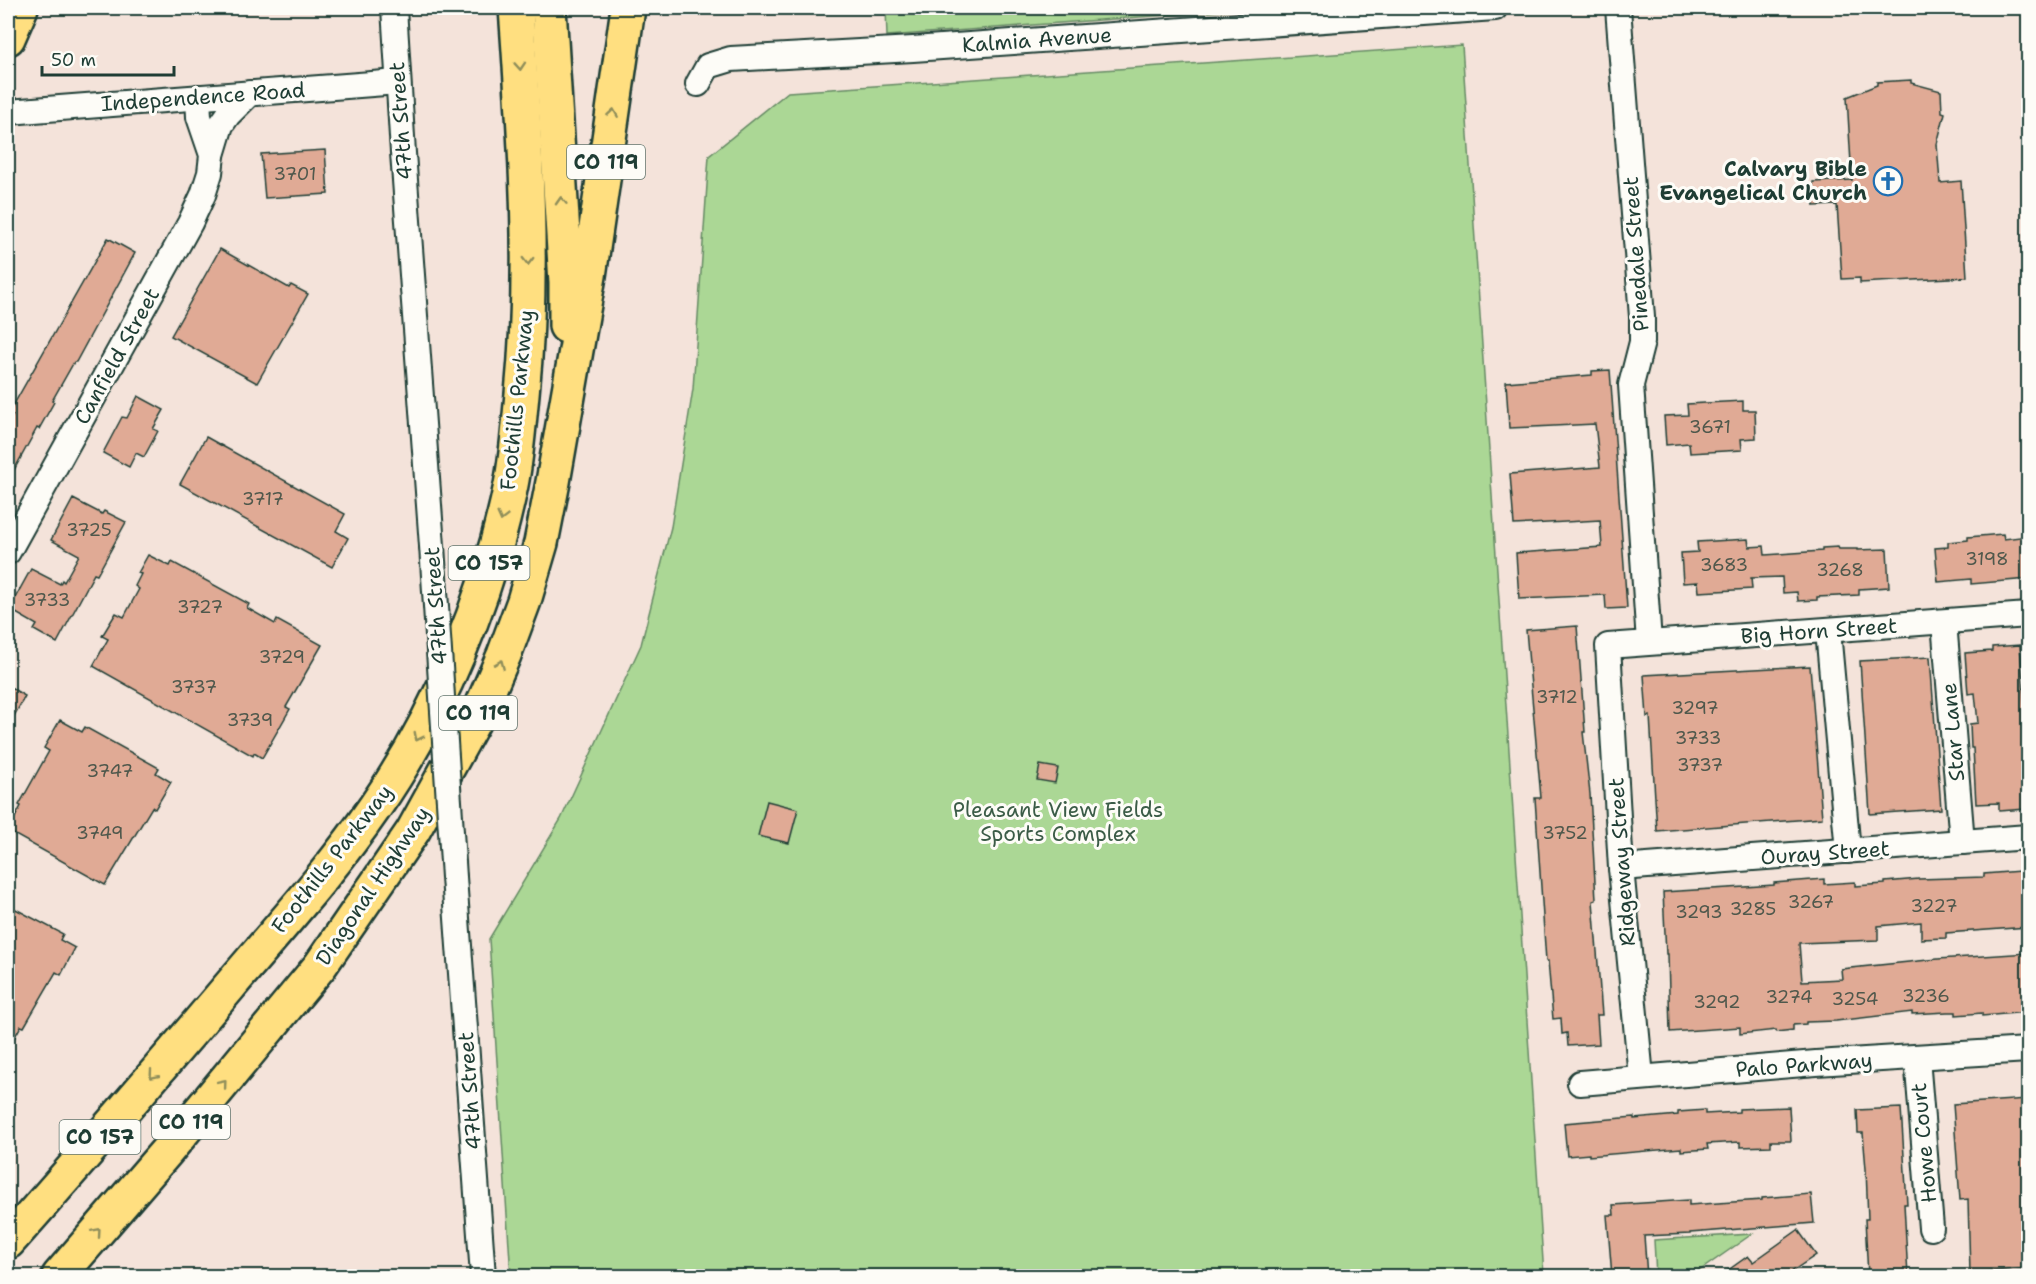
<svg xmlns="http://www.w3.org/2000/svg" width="2036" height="1284" font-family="'Shantell Sans',sans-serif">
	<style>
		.green { fill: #abd795; stroke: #658a64; stroke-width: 1.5 }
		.building { fill: #e0aa95; stroke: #1f3d34; stroke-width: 1.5 }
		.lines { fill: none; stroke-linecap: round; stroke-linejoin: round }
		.minor-casing { stroke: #1f3d34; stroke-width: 28 }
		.highway-casing { stroke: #1f3d34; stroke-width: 38 }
		.minor { stroke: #fdfcf7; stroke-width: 24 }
		.highway { stroke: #ffdf80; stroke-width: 33 }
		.minor-bridge-casing { stroke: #1f3d34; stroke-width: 28; stroke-linecap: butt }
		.minor-bridge { stroke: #fdfcf7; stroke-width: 24 }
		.oneway { stroke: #8f8e5a }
		.labels { text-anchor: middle; stroke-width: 6; stroke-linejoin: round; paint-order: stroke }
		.number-label { font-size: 18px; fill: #4f584c }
		.shield { fill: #fdfcf7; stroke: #62766e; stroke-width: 1.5 }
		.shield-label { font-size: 20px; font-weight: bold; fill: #1f3d34 }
		.street-label { font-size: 21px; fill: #1f3d34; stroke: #fdfcf7 }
		.poi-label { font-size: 21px; font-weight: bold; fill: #1f3d34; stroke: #fdfcf7; text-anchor: end }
		.park-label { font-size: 21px; fill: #3b5c47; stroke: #fdfcf7 }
	</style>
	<rect width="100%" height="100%" fill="#f4e3da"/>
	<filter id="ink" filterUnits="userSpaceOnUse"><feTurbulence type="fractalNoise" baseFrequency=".0167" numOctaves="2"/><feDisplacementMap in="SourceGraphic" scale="12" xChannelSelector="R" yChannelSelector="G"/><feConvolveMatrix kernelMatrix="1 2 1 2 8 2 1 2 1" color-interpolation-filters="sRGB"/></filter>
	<g filter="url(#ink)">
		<g class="green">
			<path d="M 886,8 L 1261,8 L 887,36 Z"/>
			<path d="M 1462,45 L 1544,1276 L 511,1276 L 489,939 L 561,819 L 641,645 L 671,527 L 693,389 L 709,156 L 788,92 Z"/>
			<path d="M 1752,1234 L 1692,1276 L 1656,1276 L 1654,1240 Z"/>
		</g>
		<g class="building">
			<path d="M 1911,80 L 1911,83 L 1941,91 L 1942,112 L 1945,113 L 1937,144 L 1940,183 L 1961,181 L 1967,277 L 1860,283 L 1860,278 L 1842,279 L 1837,205 L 1814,206 L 1813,182 L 1852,180 L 1847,97 L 1877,85 L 1877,82 Z"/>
			<path d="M 325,150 L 328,194 L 265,198 L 261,154 Z"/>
			<path d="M 108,238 L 135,253 L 76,362 L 74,362 L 52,401 L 54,402 L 39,429 L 37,428 L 8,481 L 8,424 L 13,415 L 9,413 Z"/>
			<path d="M 220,249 L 289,288 L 291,285 L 308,294 L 257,383 L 171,336 Z"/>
			<path d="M 1610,370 L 1627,608 L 1606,609 L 1605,595 L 1519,599 L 1516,553 L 1602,547 L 1600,520 L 1514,525 L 1510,474 L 1600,467 L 1595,424 L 1509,428 L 1506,382 L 1592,375 L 1592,371 Z"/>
			<path d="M 138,396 L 164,410 L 153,429 L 158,431 L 144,457 L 136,453 L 129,467 L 103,453 L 122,417 L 127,418 Z"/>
			<path d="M 1743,401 L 1743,410 L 1755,410 L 1756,438 L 1741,439 L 1742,450 L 1690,453 L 1689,443 L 1666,445 L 1664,416 L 1688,415 L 1687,404 Z"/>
			<path d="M 206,437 L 345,514 L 336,531 L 348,538 L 332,567 L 180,484 Z"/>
			<path d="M 73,499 L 102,514 L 104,511 L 126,522 L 97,575 L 94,574 L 57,643 L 34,630 L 37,625 L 9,609 L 31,569 L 60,584 L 62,580 L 64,582 L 79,555 L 51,540 Z"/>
			<path d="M 2003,534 L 2004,539 L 2028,536 L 2028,579 L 1971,584 L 1971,579 L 1938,582 L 1935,548 L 1948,547 L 1948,542 L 1968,540 L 1968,537 Z"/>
			<path d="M 1748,539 L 1749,547 L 1764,546 L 1765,555 L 1822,551 L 1822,548 L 1838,547 L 1839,549 L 1857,549 L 1857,550 L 1887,549 L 1889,587 L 1859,589 L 1859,595 L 1817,597 L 1817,600 L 1798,601 L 1797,592 L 1783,593 L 1782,577 L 1751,578 L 1752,589 L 1699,592 L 1698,582 L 1683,583 L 1681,553 L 1698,552 L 1697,542 Z"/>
			<path d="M 148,555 L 170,566 L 172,562 L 249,604 L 247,608 L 275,624 L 277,620 L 322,645 L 286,707 L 290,709 L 262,758 L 254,753 L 253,756 L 93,666 L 108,639 L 102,636 L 116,613 L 124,617 L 139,589 L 135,586 L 141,574 L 138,573 Z"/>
			<path d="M 1577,626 L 1585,732 L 1583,732 L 1590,794 L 1596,900 L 1593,901 L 1602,1015 L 1597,1015 L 1599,1044 L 1568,1046 L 1567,1033 L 1562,1034 L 1561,1018 L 1553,1019 L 1548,961 L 1546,961 L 1535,798 L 1541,798 L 1526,630 Z"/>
			<path d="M 2020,645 L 2025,710 L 2028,710 L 2028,796 L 2026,796 L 2026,809 L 1999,811 L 1999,803 L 1976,804 L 1973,748 L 1971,748 L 1970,724 L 1978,723 L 1975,693 L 1968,694 L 1965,653 L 1992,651 L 1992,647 Z"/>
			<path d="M 1930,657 L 1941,809 L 1870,814 L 1860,661 Z"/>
			<path d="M 1810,666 L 1822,818 L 1657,831 L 1650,716 L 1647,717 L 1644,675 Z"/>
			<path d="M 8,686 L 25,696 L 8,727 Z"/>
			<path d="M 60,720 L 82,732 L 85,727 L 159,768 L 156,773 L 171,782 L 155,809 L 152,807 L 105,885 L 8,831 L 21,806 L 19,805 L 49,751 L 44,748 Z"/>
			<path d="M 1040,765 L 1058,768 L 1055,783 L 1037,780 Z"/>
			<path d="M 767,801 L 798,809 L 789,843 L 758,836 Z"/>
			<path d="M 2020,871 L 2021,875 L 2028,875 L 2028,927 L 1946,933 L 1946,938 L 1921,939 L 1921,922 L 1878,926 L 1878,940 L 1799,943 L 1802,981 L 1842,979 L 1841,969 L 1938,959 L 2028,953 L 2028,1012 L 1982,1016 L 1982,1013 L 1956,1015 L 1956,1012 L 1947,1012 L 1912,1014 L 1912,1012 L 1836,1021 L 1806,1022 L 1806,1024 L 1793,1025 L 1793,1030 L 1776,1032 L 1776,1030 L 1740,1034 L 1740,1027 L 1670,1032 L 1668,954 L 1666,954 L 1663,892 L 1745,887 L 1774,885 L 1774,883 L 1824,879 L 1824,884 L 1855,882 L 1855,886 L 1885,884 L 1885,882 L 1919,879 L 1984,877 L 1984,874 Z"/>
			<path d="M 8,905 L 63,934 L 60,940 L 75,948 L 61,975 L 56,972 L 24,1027 L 21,1026 L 8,1049 Z"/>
			<path d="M 2028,1099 L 2028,1268 L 1970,1273 L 1968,1199 L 1960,1200 L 1953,1104 Z"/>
			<path d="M 1789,1107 L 1791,1141 L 1771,1141 L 1771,1146 L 1740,1147 L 1740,1142 L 1707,1144 L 1708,1149 L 1681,1151 L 1681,1148 L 1589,1156 L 1589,1154 L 1567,1156 L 1564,1123 L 1634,1117 L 1634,1119 L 1678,1115 L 1678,1112 L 1705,1110 L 1705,1114 L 1739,1112 L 1739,1109 Z"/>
			<path d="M 1901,1108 L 1907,1204 L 1904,1204 L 1908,1276 L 1868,1276 L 1865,1219 L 1868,1219 L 1866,1169 L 1863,1133 L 1858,1133 L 1857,1110 Z"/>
			<path d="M 1811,1194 L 1814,1223 L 1690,1233 L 1690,1234 L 1644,1236 L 1647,1276 L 1612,1276 L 1607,1215 L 1614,1215 L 1613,1205 L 1689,1200 L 1689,1205 L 1762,1200 L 1762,1198 Z"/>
			<path d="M 1798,1230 L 1816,1255 L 1785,1276 L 1720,1276 L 1748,1256 L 1753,1262 Z"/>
		</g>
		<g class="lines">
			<g class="minor-casing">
				<g id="minor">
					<path d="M 394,8 L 403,153 L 432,546"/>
					<path d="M 1618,8 L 1642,317 L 1642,342 L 1631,385 L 1649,642"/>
					<path d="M 698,84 L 708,66 L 731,59 L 913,49 L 1495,8"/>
					<path d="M 8,112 L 398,82"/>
					<path d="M 212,155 L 221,125 L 228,115 L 250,93"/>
					<path d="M 8,552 L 190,223 L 203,195 L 210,173 L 212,155 L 199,117 L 198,97"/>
					<path d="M 1944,622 L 1962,842"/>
					<path d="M 1828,631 L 1848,851"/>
					<path d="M 1621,868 L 2028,837"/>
					<path d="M 454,877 L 483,1276"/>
					<path d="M 1917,1058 L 1931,1228"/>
					<path d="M 1641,1077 L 1621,868 L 1608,646 L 2028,615"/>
					<path d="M 1580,1083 L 1816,1063 L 2028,1050"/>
				</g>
			</g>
			<g class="highway-casing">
				<g id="highway">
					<path d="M 549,8 L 566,283 L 566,326"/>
					<path d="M 8,38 L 21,8"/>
					<path d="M 8,1242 C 83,1158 156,1073 229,987 C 279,928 331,871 375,807 C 440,714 488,596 511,485 C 517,455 519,424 522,394 C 535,265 525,136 516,8"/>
					<path d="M 59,1276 L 167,1151 L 320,966 L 413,831 L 482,706 L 504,655 L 524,601 L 541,543 L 553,482 L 589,276 L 628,8"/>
				</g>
			</g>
			<use href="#minor" class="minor"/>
			<use href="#highway" class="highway"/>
			<g class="minor-bridge-casing">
				<path id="minor-bridge" d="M 432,546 L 454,877"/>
			</g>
			<use href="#minor-bridge" class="minor-bridge"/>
		</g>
		<defs><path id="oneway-chevron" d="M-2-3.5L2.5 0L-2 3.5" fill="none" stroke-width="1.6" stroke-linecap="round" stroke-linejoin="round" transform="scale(1.5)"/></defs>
		<g class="oneway">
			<use href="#oneway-chevron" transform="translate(520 66) rotate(86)"/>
			<use href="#oneway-chevron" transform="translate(613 113) rotate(-81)"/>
			<use href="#oneway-chevron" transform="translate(561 201) rotate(-93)"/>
			<use href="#oneway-chevron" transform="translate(528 261) rotate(90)"/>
			<use href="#oneway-chevron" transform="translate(502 517) rotate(104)"/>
			<use href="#oneway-chevron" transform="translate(500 664) rotate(-67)"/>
			<use href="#oneway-chevron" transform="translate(418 737) rotate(117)"/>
			<use href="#oneway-chevron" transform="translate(153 1075) rotate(131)"/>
			<use href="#oneway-chevron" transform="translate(223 1083) rotate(-50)"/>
			<use href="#oneway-chevron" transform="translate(97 1232) rotate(-49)"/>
		</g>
	</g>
	<defs>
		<g id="church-ring" transform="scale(1.5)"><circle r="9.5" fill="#fdfcf7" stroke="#1f6fb2" stroke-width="1.5"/><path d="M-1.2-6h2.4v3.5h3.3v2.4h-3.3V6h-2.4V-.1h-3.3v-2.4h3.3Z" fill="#1f6fb2"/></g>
	</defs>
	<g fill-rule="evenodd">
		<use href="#church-ring" x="1888" y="181"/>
	</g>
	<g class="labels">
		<g class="number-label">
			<text x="295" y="180">3701</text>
			<text x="1710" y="433">3671</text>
			<text x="263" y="505">3717</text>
			<text x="89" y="536">3725</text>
			<text x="1987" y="565">3198</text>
			<text x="1724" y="571">3683</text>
			<text x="1840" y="576">3268</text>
			<text x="47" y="606">3733</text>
			<text x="200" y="613">3727</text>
			<text x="282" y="663">3729</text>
			<text x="194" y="693">3737</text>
			<text x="1557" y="703">3712</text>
			<text x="1695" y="714">3297</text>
			<text x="250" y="726">3739</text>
			<text x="1698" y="744">3733</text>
			<text x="1700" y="771">3737</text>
			<text x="110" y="777">3747</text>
			<text x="100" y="839">3749</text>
			<text x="1565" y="839">3752</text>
			<text x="1811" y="908">3267</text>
			<text x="1934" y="912">3227</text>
			<text x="1753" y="915">3285</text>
			<text x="1699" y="918">3293</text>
			<text x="1926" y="1002">3236</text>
			<text x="1789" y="1003">3274</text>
			<text x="1855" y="1005">3254</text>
			<text x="1717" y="1008">3292</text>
		</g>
		<g class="shield">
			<rect x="567" y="145" width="78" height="34" rx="4.5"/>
			<rect x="448.5" y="546" width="81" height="34" rx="4.5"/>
			<rect x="439" y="696" width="78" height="34" rx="4.5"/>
			<rect x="152" y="1105" width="78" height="34" rx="4.5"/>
			<rect x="59.5" y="1120" width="81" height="34" rx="4.5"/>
		</g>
		<g class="shield-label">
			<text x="606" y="169">CO 119</text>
			<text x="489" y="570">CO 157</text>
			<text x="478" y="720">CO 119</text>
			<text x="191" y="1129">CO 119</text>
			<text x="100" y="1144">CO 157</text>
		</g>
		<g class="street-label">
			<text transform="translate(1037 40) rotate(-4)" y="7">Kalmia Avenue</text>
			<text transform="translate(203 97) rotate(-4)" y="7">Independence Road</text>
			<text transform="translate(401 121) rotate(-94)" y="7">47th Street</text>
			<text transform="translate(1636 254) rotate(-94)" y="7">Pinedale Street</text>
			<text transform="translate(117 356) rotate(-61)" y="7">Canfield Street</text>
			<text transform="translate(517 400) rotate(-84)" y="7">Foothills Parkway</text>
			<text transform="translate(436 606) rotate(-94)" y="7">47th Street</text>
			<text transform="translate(1819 631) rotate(-4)" y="7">Big Horn Street</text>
			<text transform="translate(1953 732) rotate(-95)" y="7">Star Lane</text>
			<text transform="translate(1825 853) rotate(-4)" y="7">Ouray Street</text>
			<text transform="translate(332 859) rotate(-52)" y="7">Foothills Parkway</text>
			<text transform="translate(1622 862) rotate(-94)" y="7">Ridgeway Street</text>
			<text transform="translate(373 886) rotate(-56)" y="7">Diagonal Highway</text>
			<text transform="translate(1804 1065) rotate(-4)" y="7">Palo Parkway</text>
			<text transform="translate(470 1091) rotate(-94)" y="7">47th Street</text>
			<text transform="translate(1924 1143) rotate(-95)" y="7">Howe Court</text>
		</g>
		<g class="poi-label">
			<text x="1867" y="176">Calvary Bible<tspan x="1867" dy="24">Evangelical Church</tspan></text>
		</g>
		<g class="park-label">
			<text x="1058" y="817">Pleasant View Fields<tspan x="1058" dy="24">Sports Complex</tspan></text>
		</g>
	</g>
	<rect width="2036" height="1284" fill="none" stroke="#fdfcf7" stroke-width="30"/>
	<rect x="15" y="15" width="2006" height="1254" fill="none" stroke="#1f3d34" stroke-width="2" filter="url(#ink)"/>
	<path d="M42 66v9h132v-9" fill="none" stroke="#1f3d34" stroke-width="3"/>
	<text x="51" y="66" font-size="18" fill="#1f3d34" stroke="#fdfcf7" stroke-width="4.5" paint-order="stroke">50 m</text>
</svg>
